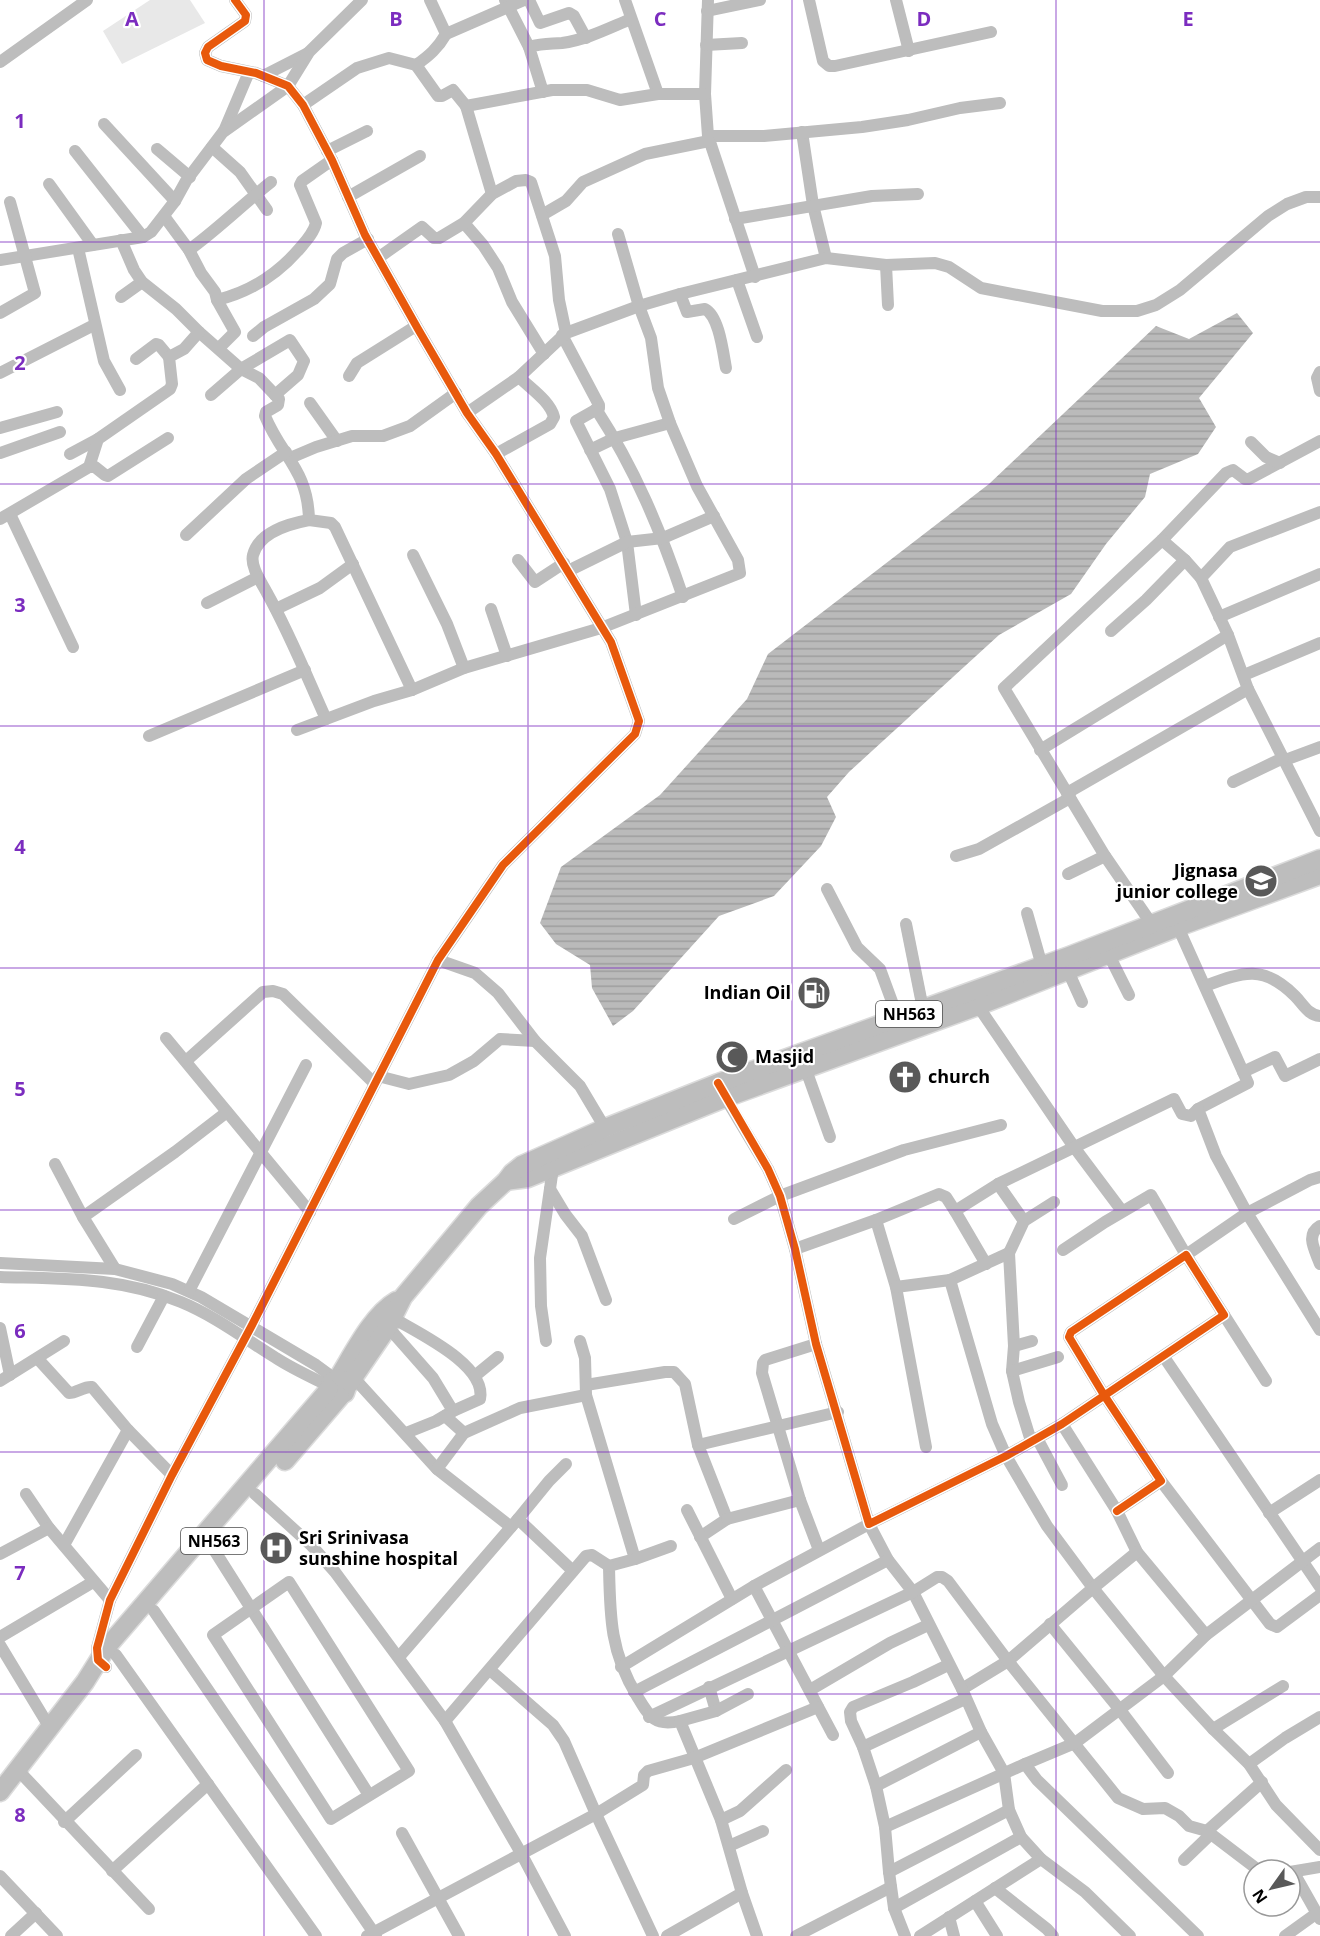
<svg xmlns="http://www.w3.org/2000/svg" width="1320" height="1936" font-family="'Open Sans',sans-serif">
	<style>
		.green { fill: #e8e8e8 }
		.water { fill: url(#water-rules) }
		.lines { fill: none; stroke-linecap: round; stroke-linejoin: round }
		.highway-casing { stroke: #dbdbdb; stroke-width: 21 }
		.minor { stroke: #bdbdbd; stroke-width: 12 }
		.highway { stroke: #bdbdbd; stroke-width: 18 }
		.cycleway-casing { stroke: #fff; stroke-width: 11 }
		.cycleway { stroke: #e8590c; stroke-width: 8 }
		.grid { fill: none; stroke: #7b2cbf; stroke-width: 1.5; stroke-opacity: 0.55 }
		.labels { text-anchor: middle; stroke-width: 4.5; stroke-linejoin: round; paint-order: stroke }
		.shield { fill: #fff; stroke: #4c4c4c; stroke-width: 1.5 }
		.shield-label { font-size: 16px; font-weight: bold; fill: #000 }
		.poi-label { font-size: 18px; font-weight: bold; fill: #000; stroke: #fff; text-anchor: start }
		.grid-label { font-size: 20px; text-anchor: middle; font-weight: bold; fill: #7b2cbf; stroke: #fff; stroke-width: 4.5; stroke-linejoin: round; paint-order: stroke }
	</style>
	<defs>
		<pattern id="water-rules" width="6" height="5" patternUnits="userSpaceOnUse" patternTransform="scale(1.5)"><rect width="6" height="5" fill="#bababa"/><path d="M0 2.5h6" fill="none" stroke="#9e9e9e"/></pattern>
	</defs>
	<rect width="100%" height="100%" fill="#fff"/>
	<path class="green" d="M 150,0 L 190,0 L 205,23 L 122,64 L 103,31 Z"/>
	<path class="water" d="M 1237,313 L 1253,333 L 1199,398 L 1216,427 L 1198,454 L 1150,474 L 1145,497 L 1106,544 L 1071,594 L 999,635 L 849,772 L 827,797 L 836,817 L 821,846 L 774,896 L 719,916 L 633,1011 L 613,1026 L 592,988 L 590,965 L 556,944 L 540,923 L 561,867 L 660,795 L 747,699 L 768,654 L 989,484 L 1156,326 L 1189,339 Z"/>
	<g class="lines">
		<g class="highway-casing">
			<g id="highway">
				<path d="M 506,1181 L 528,1178 L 725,1098 L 978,1006 L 1178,927 L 1320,875"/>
				<path d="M 338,1378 C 353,1354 372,1315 396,1301"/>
				<path d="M 347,1387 L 346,1383 L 338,1378 L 331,1382 L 329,1389 L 336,1397 L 345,1393 L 347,1387 L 388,1327 L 403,1297 L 479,1206 L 506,1181 L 512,1173 L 522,1165 L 605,1128 L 718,1083 L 1069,956 L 1320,859"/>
				<path d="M 285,1461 L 340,1397"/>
				<path d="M 0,1792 L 85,1682 L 107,1647 L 329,1389"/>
			</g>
		</g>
		<g class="minor">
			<path d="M 505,0 L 529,47"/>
			<path d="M 529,0 L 540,23 L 569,13 L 574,16 L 586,38"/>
			<path d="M 625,0 L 658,94"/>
			<path d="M 708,0 L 705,94 L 708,136 L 755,277"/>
			<path d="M 809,0 L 823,61 L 829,66 L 835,66 L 991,32"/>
			<path d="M 896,0 L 909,51"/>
			<path d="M 707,11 L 760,0"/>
			<path d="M 446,34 L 524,0"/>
			<path d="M 706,45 L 742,43"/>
			<path d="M 0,62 L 87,0"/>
			<path d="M 416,65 L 438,96 L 442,96 L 453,90 L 466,106 L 552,90 L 587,90 L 620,100 L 658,94 L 705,94"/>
			<path d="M 263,76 L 308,53"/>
			<path d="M 543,92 L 529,47 C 543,43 549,44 562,43 C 586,40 609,28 631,19"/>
			<path d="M 303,105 L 357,68 L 389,58 L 416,65 C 429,56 438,48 446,34 L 430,0"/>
			<path d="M 466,106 L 492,194"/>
			<path d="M 104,124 L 175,201"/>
			<path d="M 224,131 L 249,72"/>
			<path d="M 802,132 L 813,205 L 826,258"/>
			<path d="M 708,136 L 764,136 L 862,127 L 908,120 L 960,108 L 1000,103"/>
			<path d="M 212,147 L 240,172 L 267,210"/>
			<path d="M 157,149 L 190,177"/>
			<path d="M 75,151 L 143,237"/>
			<path d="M 327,151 L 367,131"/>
			<path d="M 49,184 L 93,245"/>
			<path d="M 348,197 L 420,156"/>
			<path d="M 542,215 L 566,201 L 583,182 L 645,154 L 709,141"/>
			<path d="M 164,216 L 189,250 L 201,273 L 215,292 L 217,300 C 250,292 279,273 301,247 C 307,240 314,232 316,223 L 300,185 L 302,181 L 332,160"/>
			<path d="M 735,219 L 872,196 L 918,194"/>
			<path d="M 464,223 L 483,245 L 498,268 L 512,302 L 544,354"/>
			<path d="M 78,248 L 104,361 L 120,390"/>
			<path d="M 189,250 C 218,229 243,204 271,182"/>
			<path d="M 378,258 L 422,227 L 434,238 L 439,238 L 464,223 L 492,194 L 516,181 L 526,180 L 531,182 L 555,256 L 559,300 L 566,333"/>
			<path d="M 0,260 L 143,237 L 151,232 L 175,201 L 186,181 L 223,132 L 288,86 L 309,52 L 362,0"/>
			<path d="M 886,265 L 888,305"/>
			<path d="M 737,280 L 757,337"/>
			<path d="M 680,294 L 687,312 L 705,309 C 719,316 723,352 726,368"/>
			<path d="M 121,297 L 142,282"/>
			<path d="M 217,300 L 235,332 L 219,348"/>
			<path d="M 0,313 L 35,293 L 10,202"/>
			<path d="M 199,332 L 241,369 L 259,378 L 279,399 L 278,405 L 266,412 L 265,416 C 282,457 308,470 309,520 L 331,523 L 335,527 L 412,690"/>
			<path d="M 562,335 L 599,405 L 599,408 L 576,421 L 610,489 L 627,542 L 636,615"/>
			<path d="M 253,336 L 264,327 L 314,299 L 330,284 L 337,259 L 343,253 L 368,239"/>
			<path d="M 136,359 L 156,344 L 159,345 L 169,357"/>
			<path d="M 1320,372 L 1317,378 L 1320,391"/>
			<path d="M 0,373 L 94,325"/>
			<path d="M 349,376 L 357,363 L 416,326"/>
			<path d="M 211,395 L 241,369 L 290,340 L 304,361 L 298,375 L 275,395"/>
			<path d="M 310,403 L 337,441"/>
			<path d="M 596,409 C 635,469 660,529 683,597"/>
			<path d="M 467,413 L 519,377 L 566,333 L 639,306 L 680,294 L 826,258 L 886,265 L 935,263 L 949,267 L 981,288 L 1102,311 L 1137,311 L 1156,305 L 1180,290 L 1268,216 L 1287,204 L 1306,197 L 1320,197"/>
			<path d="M 0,428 L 57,412"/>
			<path d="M 1320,441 L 1249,479 L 1245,479 L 1233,470 L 1226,473 L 1162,540 L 1185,560 L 1201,578 L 1228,635 L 1248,689 L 1320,831"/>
			<path d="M 1251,442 L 1266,457 L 1280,463"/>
			<path d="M 590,450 L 615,438 L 670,423"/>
			<path d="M 0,453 L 60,432"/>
			<path d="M 70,454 L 98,439"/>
			<path d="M 496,454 L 550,424 L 554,417 C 550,401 530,388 519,377"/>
			<path d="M 290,458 L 316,447 L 352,436 L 383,436 L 410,426 L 456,393"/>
			<path d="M 89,467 L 95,467 L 105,475 L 108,476 L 168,438"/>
			<path d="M 10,514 L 73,647"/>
			<path d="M 0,519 L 89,467 L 98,439 L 170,389 L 172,384 L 169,357 L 184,349 L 199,332 L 176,309 L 142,282 L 134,270 L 121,240"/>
			<path d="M 309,520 C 288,524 259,532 253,555 C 250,567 262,583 267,593 C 290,634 307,677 326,719"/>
			<path d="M 186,535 L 246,479 L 286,452"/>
			<path d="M 413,555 L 447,624 L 464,668"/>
			<path d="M 518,560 L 535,582 L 564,563"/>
			<path d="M 568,571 L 627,542 L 663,538 L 714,516"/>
			<path d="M 1201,578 L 1230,547 L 1320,512"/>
			<path d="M 207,603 L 258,577"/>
			<path d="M 276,609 L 320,588 L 353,564"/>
			<path d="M 491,609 L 507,656"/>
			<path d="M 1219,617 L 1320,574"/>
			<path d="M 1111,631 L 1146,600 L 1185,560"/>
			<path d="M 1244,675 L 1320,643"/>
			<path d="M 297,730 L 374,701 L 412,690 L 464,668 L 601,628 L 740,573 L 738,560 L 697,486 L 670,423 L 658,388 L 651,338 L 639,306 L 618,234"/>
			<path d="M 149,736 L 305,670"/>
			<path d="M 1040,750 L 1228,635"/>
			<path d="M 1285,760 L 1320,747"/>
			<path d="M 1233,782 L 1283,758"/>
			<path d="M 1071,800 L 1067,793 L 1248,689"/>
			<path d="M 956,856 L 979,849 L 1070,798"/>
			<path d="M 1068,874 L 1105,856"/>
			<path d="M 827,889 L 857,947 L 880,969 L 898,1018"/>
			<path d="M 1027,913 L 1042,966"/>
			<path d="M 1151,923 L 1105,856 L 1004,688 L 1162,540"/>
			<path d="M 906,924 L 923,1009"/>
			<path d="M 1178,927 L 1248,1083 L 1198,1109 L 1216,1156 L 1247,1213 L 1320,1330"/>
			<path d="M 1109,955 L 1129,995"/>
			<path d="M 438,960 L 475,973 L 498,993 L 535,1041 L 580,1086 L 605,1128"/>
			<path d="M 1068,971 L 1082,1002"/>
			<path d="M 1205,986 C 1243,972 1263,964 1295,996 C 1303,1004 1308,1015 1320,1016"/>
			<path d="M 978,1006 L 1074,1147 L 1122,1211"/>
			<path d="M 166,1038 L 310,1212"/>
			<path d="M 186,1061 L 263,992 L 273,991 L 283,994 L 374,1083"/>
			<path d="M 805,1067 L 830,1137"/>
			<path d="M 1243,1072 L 1275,1057 L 1285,1076 L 1320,1059"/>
			<path d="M 378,1076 L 409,1084 L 449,1075 L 474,1061 L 500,1039 L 535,1041"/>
			<path d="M 722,1092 L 768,1169 L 780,1196 L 795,1249 L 816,1344 L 869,1524 L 1006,1456 L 1062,1424 L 1224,1315 L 1186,1255 L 1071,1332 L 1069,1337 L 1104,1395 L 1161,1481 L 1117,1511"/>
			<path d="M 55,1164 L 83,1217 L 115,1269"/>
			<path d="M 998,1184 L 1024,1221"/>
			<path d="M 550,1189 L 565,1214 L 582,1236 L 606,1300"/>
			<path d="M 83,1217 L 175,1152 L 227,1112"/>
			<path d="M 734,1219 L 780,1196 L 904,1150 L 1001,1125"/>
			<path d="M 876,1220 L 896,1287 L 926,1447"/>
			<path d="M 1320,1226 C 1305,1235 1315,1250 1320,1264"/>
			<path d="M 795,1249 L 876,1220 L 939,1194 L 946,1197 L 955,1211"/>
			<path d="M 1063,1250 L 1105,1222 L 1151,1195 L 1186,1255 L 1247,1213 L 1310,1180 L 1320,1177"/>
			<path d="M 1009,1253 L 1024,1221 L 1054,1202"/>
			<path d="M 0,1263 L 115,1269 L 172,1284 L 201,1297 L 316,1365 L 335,1379"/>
			<path d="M 986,1264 L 955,1211 L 998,1184 L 1174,1099 L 1182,1114 L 1191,1116 L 1198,1109"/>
			<path d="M 0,1277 C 65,1279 120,1277 181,1302 C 215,1316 245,1339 276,1358 C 293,1369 311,1377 329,1386"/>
			<path d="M 950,1280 L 1009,1253 L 1014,1346 L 1012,1371 L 1019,1402 L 1031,1441"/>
			<path d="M 896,1287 L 950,1280 L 992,1424 L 1006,1456 L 1047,1526 L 1093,1588 L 1008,1661 L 962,1689"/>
			<path d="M 189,1291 L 306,1065"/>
			<path d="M 1224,1315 L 1266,1381"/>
			<path d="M 393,1318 C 418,1333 487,1365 480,1399 L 453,1411"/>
			<path d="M 388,1327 L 433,1378 L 453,1411 L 436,1421 L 406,1433"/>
			<path d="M 0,1328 L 10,1375"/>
			<path d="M 546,1341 L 541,1306 L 540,1258 L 553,1168"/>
			<path d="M 580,1341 L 585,1358 L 586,1395 L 635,1559 L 609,1566 C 610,1616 610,1652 637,1696 C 649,1716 654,1727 680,1721 L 721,1820 L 742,1893 L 757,1936"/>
			<path d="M 816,1344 L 765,1360 L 763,1363 L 762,1373 L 800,1500 L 819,1550"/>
			<path d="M 1014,1346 L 1032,1341"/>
			<path d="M 137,1347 L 164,1296"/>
			<path d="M 1164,1357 L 1320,1587"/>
			<path d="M 38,1359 L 69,1393 C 77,1393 84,1386 92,1387 L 128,1430 L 172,1475"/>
			<path d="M 1012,1371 L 1058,1357"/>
			<path d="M 476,1375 L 498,1357"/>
			<path d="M 354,1378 L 437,1469 L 511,1527"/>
			<path d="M 0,1381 L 64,1341"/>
			<path d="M 586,1385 L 665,1372 L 674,1372 L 685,1384 L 698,1445 L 727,1519 L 700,1537"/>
			<path d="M 445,1416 L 464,1433"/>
			<path d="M 1062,1424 L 1117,1511 L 1137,1552 L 1206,1635"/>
			<path d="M 1037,1438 L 1062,1485"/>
			<path d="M 698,1445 L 838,1412"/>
			<path d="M 437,1469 L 464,1433 L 520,1408 L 586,1395"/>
			<path d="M 1161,1481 L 1270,1624 L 1277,1627 L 1320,1595"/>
			<path d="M 26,1494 L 49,1528 L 110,1600"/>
			<path d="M 255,1494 L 311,1545 L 335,1572 L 445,1721 L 521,1853 L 565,1936"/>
			<path d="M 687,1510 L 732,1599"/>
			<path d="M 1269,1513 L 1320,1480"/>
			<path d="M 518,1519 L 549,1481 L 566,1464"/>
			<path d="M 727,1519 L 800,1500"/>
			<path d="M 64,1545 L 128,1430"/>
			<path d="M 211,1545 L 369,1795"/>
			<path d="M 1137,1552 L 1093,1588 L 1164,1676 L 1213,1729 L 1249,1764 L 1276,1805 L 1320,1850"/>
			<path d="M 0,1554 L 49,1528"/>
			<path d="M 635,1559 L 671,1546"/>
			<path d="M 289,1582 L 409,1771 L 331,1819 L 213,1635 Z"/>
			<path d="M 754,1586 L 833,1735"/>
			<path d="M 154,1611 L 376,1936"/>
			<path d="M 1050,1624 L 1120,1710 L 1168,1773"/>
			<path d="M 0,1637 L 93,1582"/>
			<path d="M 0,1645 L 50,1728"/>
			<path d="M 116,1655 L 316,1936"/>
			<path d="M 399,1657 L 518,1519 L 573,1571"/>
			<path d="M 106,1667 L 98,1660 L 97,1648 L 110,1600 L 172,1475 L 251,1327 L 438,960 L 503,865 L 635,734 L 639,721 L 611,642 L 496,454 L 467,413 L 418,329 L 365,235 L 332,160 L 303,105 L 288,86 L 256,73 L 221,66 L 207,60 L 205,53 L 208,47 L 245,21 L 246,15 L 235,0"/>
			<path d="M 621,1667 L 754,1586 L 869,1524 L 888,1560 L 913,1592 L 962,1689 L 981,1732 L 1004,1773 L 1009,1810 L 1021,1837 L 1041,1859 L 920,1936"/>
			<path d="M 490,1670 L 553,1725 L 564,1741 L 596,1814 L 653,1936"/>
			<path d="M 709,1687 L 716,1711"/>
			<path d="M 810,1690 L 890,1643 L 928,1625"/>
			<path d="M 634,1692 L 888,1560"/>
			<path d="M 649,1717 L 913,1592 L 937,1577 L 942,1577 L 948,1581 L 1008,1661 L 1118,1798 L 1143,1809 L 1165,1808 L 1179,1816 L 1189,1826 L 1207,1831 L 1257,1869 L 1263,1870"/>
			<path d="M 445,1721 L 586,1556 L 592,1555 L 609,1566"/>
			<path d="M 680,1721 L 716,1711 L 748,1694"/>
			<path d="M 1213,1729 L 1283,1686"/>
			<path d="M 863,1747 L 965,1699"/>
			<path d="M 1025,1764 L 1075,1743 L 1164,1676 L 1206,1635 L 1320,1548"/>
			<path d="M 1249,1764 L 1285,1738 L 1320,1717"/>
			<path d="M 17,1769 L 149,1909"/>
			<path d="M 876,1786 L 981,1732"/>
			<path d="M 721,1820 L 740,1811 L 786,1770"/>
			<path d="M 64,1822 L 136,1755"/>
			<path d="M 885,1827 L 1025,1764 L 1037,1780 L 1198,1936"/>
			<path d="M 1207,1831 L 1262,1782"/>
			<path d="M 402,1833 L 459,1936"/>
			<path d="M 729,1846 L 763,1831"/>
			<path d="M 1041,1859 L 1085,1892 L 1130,1936"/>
			<path d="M 1184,1860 L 1211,1834"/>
			<path d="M 112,1871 L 208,1784"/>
			<path d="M 889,1872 L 1009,1810"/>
			<path d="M 1290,1872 L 1320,1867"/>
			<path d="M 1294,1873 L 1320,1919"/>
			<path d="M 0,1876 L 57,1936"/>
			<path d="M 995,1888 L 1047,1929 L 1053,1936"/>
			<path d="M 975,1901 L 997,1936"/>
			<path d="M 894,1908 L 1021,1837"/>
			<path d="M 949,1917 L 954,1936"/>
			<path d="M 11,1936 L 36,1913"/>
			<path d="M 367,1936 L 596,1814 L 643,1785 L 644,1775 L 648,1771 L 694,1758 L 818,1707"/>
			<path d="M 667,1936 L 742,1893"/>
			<path d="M 796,1936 L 891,1887"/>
			<path d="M 905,1936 L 894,1908 L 889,1872 L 885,1827 L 876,1786 L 863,1747 L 851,1721 L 850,1712 L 853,1707 L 913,1682 L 948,1665"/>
			<path d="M 1285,1936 L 1317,1913"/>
		</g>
		<use href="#highway" class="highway"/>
		<g class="cycleway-casing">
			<g id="cycleway">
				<path d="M 718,1083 L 768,1169 L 780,1196 L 795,1249 L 816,1344 L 869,1524 L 1006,1456 L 1062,1424 L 1224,1315 L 1186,1255 L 1071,1332 L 1069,1337 L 1104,1395 L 1161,1481 L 1117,1511"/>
				<path d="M 106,1667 L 98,1660 L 97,1648 L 110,1600 L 172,1475 L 251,1327 L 438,960 L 503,865 L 635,734 L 639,721 L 611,642 L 496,454 L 467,413 L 418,329 L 365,235 L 332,160 L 303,105 L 288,86 L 256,73 L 221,66 L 207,60 L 205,53 L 208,47 L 245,21 L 246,15 L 235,0"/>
			</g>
		</g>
		<use href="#cycleway" class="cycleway"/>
	</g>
	<path class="grid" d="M 264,0 L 264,1936M 528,0 L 528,1936M 792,0 L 792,1936M 1056,0 L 1056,1936M 0,242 L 1320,242M 0,484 L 1320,484M 0,726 L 1320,726M 0,968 L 1320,968M 0,1210 L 1320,1210M 0,1452 L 1320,1452M 0,1694 L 1320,1694"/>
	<defs>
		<g id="university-disc" transform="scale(1.725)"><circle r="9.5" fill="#595959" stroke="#fff"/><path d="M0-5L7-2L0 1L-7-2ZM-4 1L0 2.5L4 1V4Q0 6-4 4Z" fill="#fff"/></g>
		<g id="fuel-disc" transform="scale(1.725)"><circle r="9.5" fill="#595959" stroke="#fff"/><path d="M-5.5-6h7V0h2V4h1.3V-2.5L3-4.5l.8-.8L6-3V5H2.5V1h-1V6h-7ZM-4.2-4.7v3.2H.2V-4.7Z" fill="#fff"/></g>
		<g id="mosque-disc" transform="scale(1.725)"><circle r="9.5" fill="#595959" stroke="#fff"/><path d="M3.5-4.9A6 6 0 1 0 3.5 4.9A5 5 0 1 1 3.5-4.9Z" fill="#fff"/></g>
		<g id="church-disc" transform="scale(1.725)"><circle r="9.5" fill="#595959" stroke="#fff"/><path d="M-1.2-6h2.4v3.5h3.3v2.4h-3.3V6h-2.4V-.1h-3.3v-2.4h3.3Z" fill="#fff"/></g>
		<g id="hospital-disc" transform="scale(1.725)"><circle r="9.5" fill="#595959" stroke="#fff"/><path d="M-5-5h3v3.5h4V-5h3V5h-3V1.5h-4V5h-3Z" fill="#fff"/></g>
	</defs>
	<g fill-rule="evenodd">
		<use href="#university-disc" x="1261" y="881"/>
		<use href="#fuel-disc" x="814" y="993"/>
		<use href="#mosque-disc" x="732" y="1057"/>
		<use href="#church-disc" x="905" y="1077"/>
		<use href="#hospital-disc" x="276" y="1548"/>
	</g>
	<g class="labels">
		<g class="shield">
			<rect x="876" y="1001" width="66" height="26" rx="4.5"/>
			<rect x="181" y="1528" width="66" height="26" rx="4.5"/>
		</g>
		<g class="shield-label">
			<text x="909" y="1020">NH563</text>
			<text x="214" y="1547">NH563</text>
		</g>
		<g class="poi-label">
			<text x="1238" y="877" text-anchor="end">Jignasa<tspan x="1238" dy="21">junior college</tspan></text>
			<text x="791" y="999" text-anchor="end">Indian Oil</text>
			<text x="755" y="1063">Masjid</text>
			<text x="928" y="1083">church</text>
			<text x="299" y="1544">Sri Srinivasa<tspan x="299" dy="21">sunshine hospital</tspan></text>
		</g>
	</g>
	<g class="grid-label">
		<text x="132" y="26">A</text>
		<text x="396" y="26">B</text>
		<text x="660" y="26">C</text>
		<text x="924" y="26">D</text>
		<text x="1188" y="26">E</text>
		<text x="20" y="128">1</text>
		<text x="20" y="370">2</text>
		<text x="20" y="612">3</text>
		<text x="20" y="854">4</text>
		<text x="20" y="1096">5</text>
		<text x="20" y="1338">6</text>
		<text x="20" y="1580">7</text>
		<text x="20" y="1822">8</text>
	</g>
	<g transform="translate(1272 1888) rotate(236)"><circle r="28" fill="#ffffff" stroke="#999999" stroke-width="1.5"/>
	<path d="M0-4.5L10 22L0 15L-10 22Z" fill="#595959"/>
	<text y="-9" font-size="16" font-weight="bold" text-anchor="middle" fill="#000000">N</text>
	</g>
</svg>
